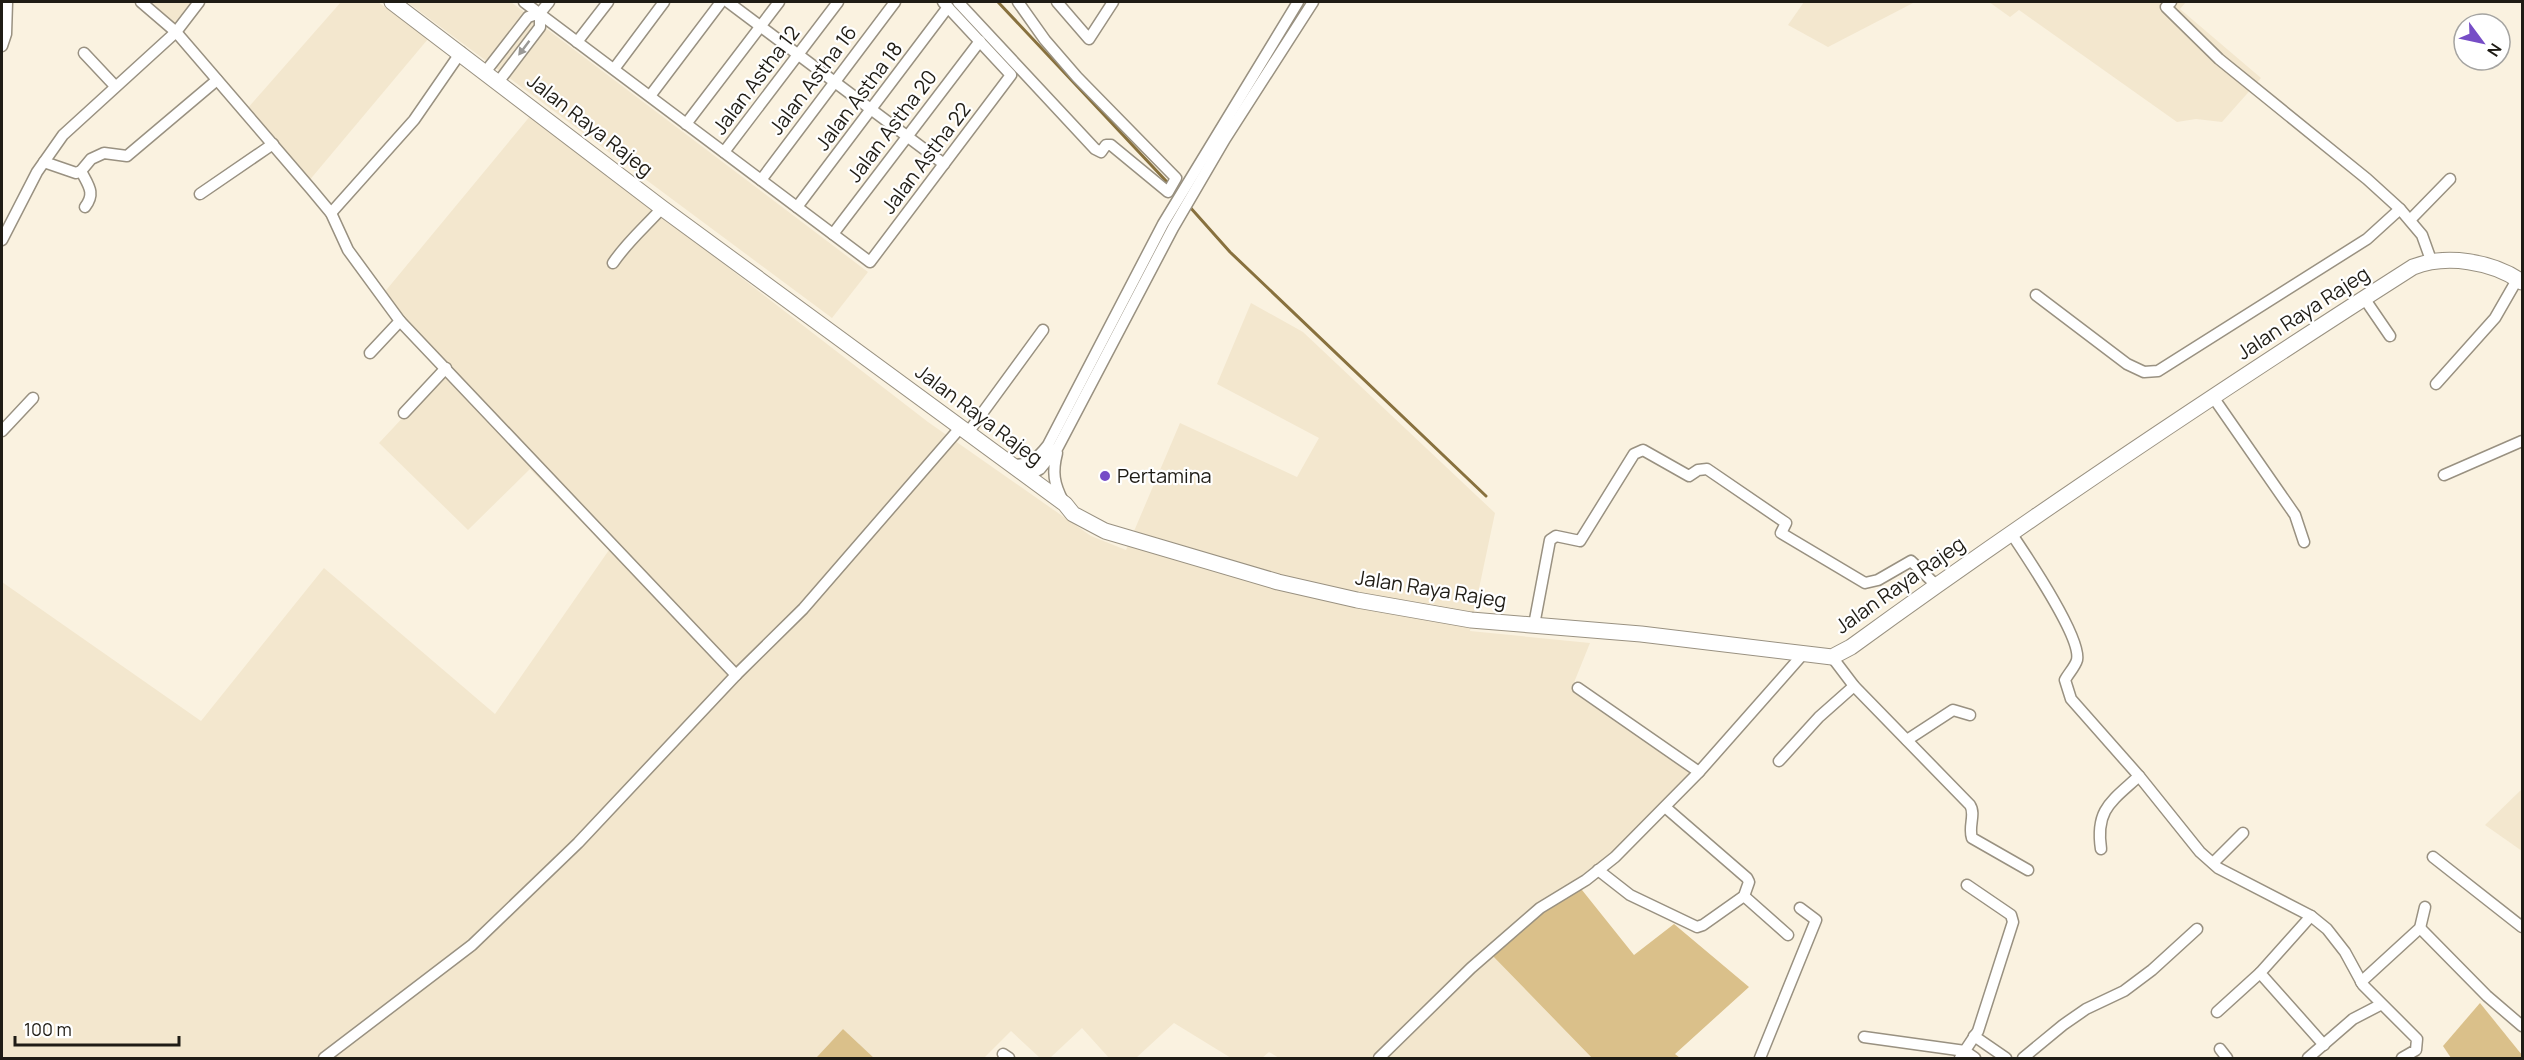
<svg xmlns="http://www.w3.org/2000/svg" width="2524" height="1060" font-family="Manrope,sans-serif">
	<style>
		.built { fill: #f3e7ce }
		.green { fill: #dac08a }
		.lines { fill: none; stroke-linecap: round; stroke-linejoin: round }
		.stream { stroke: #88713e; stroke-width: 3 }
		.minor-casing { stroke: #999181; stroke-width: 13 }
		.secondary-casing { stroke: #999181; stroke-width: 17 }
		.minor { stroke: #fff; stroke-width: 10 }
		.secondary { stroke: #fff; stroke-width: 15 }
		.oneway { fill: #9a9996 }
		.poi-dot { fill: #764dc6; stroke: #fff; stroke-width: 2 }
		.labels { text-anchor: middle; stroke-width: 4.5; stroke-linejoin: round; paint-order: stroke }
		.street-label { font-size: 20px; fill: #1f1c15; stroke: #fff }
		.poi-label { font-size: 20px; fill: #1f1c15; stroke: #fff; text-anchor: start }
	</style>
	<rect width="100%" height="100%" fill="#faf2e0"/>
	<g class="built">
		<path d="M 149,2 L 200,2 L 180,27 Z"/>
		<path d="M 341,2 L 378,2 L 428,39 L 308,182 L 246,110 Z"/>
		<path d="M 407,2 L 511,2 L 868,272 L 832,318 Z"/>
		<path d="M 1804,2 L 1915,2 L 1828,47 L 1788,25 Z"/>
		<path d="M 1989,2 L 2186,2 L 2180,9 L 2261,78 L 2222,122 L 2196,119 L 2177,122 L 2019,10 L 2010,17 Z"/>
		<path d="M 531,115 L 928,422 L 1091,536 L 1126,550 L 1180,423 L 1297,477 L 1319,438 L 1217,384 L 1251,303 L 1303,332 L 1495,513 L 1470,631 L 1590,643 L 1573,685 L 1697,766 L 1640,835 L 1557,892 L 1487,950 L 1592,1058 L 1279,1058 L 1269,1052 L 1262,1058 L 1231,1058 L 1174,1023 L 1136,1058 L 1109,1058 L 1082,1028 L 1050,1058 L 1040,1058 L 1011,1031 L 984,1058 L 874,1058 L 843,1029 L 816,1058 L 2,1058 L 2,582 L 201,721 L 324,568 L 495,714 L 609,550 L 530,469 L 468,530 L 379,443 L 451,366 L 383,294 Z"/>
		<path d="M 2522,789 L 2522,851 L 2485,825 Z"/>
	</g>
	<g class="green">
		<path d="M 1574,880 L 1634,955 L 1674,924 L 1749,987 L 1675,1054 L 1680,1058 L 1592,1058 L 1487,950 Z"/>
		<path d="M 2480,1003 L 2522,1055 L 2522,1058 L 2451,1058 L 2443,1046 Z"/>
		<path d="M 843,1029 L 874,1058 L 816,1058 Z"/>
	</g>
	<g class="lines">
		<g class="stream">
			<path d="M 998,2 L 1168,183"/>
			<path d="M 1189,206 L 1230,252 L 1486,496"/>
		</g>
		<g class="minor-casing">
			<g id="minor">
				<path d="M 141,2 L 176,32 L 311,189 L 331,213 L 348,250 L 400,321 L 370,353"/>
				<path d="M 524,2 L 870,262 L 1011,75 L 943,2"/>
				<path d="M 728,2 L 944,164"/>
				<path d="M 958,2 L 1095,149 L 1101,152 L 1106,145 L 1111,145 L 1168,192 L 1176,178 L 1077,77 L 1045,40 L 1018,2"/>
				<path d="M 1057,2 L 1089,39 L 1113,2"/>
				<path d="M 2171,2 L 2166,7 L 2219,59 L 2367,179 L 2400,209 L 2422,235 L 2431,260"/>
				<path d="M 540,13 L 549,2"/>
				<path d="M 577,42 L 608,2"/>
				<path d="M 2,46 L 6,34 L 7,2"/>
				<path d="M 84,53 L 115,86"/>
				<path d="M 614,69 L 664,2"/>
				<path d="M 486,71 L 528,17 L 540,13"/>
				<path d="M 499,81 L 540,27 L 540,13"/>
				<path d="M 650,96 L 721,2"/>
				<path d="M 686,124 L 779,2"/>
				<path d="M 724,152 L 838,2"/>
				<path d="M 44,162 L 76,173 L 81,171 L 91,159 L 104,153 L 127,156 L 217,80"/>
				<path d="M 81,171 C 88,185 96,193 85,207"/>
				<path d="M 761,180 L 895,2"/>
				<path d="M 200,194 L 273,144"/>
				<path d="M 797,207 L 948,7"/>
				<path d="M 331,213 L 414,120 L 461,52"/>
				<path d="M 2410,220 L 2450,179"/>
				<path d="M 833,234 L 980,41"/>
				<path d="M 2,240 L 37,172 L 63,135 L 176,32 L 199,2"/>
				<path d="M 613,263 C 627,242 645,227 662,208"/>
				<path d="M 2036,295 L 2127,364 L 2144,372 L 2158,371 L 2367,239 L 2400,209"/>
				<path d="M 2364,298 L 2390,336"/>
				<path d="M 400,321 L 736,675"/>
				<path d="M 2436,384 L 2495,318 L 2518,278"/>
				<path d="M 2213,397 L 2295,515 L 2304,542"/>
				<path d="M 404,413 L 446,368"/>
				<path d="M 2,431 L 33,398"/>
				<path d="M 967,434 L 1043,330"/>
				<path d="M 1057,453 C 1052,472 1054,484 1063,501"/>
				<path d="M 1013,465 C 1030,465 1038,458 1048,445 L 1163,224 L 1298,2"/>
				<path d="M 2444,475 L 2522,441"/>
				<path d="M 1026,477 L 1040,469 L 1058,447 L 1173,228 L 1225,139 L 1313,2"/>
				<path d="M 2011,533 C 2025,554 2082,638 2077,660 C 2075,667 2068,674 2065,680 L 2071,699 L 2139,776 L 2200,852 L 2218,868 L 2311,916 L 2327,929 L 2345,952 L 2363,985 L 2417,1039 L 2416,1050 L 2402,1058"/>
				<path d="M 1534,625 L 1550,540 L 1556,536 L 1580,541 L 1634,454 L 1643,450 L 1689,476 L 1698,470 L 1707,469 L 1786,523 L 1781,533 L 1865,583 L 1878,580 L 1911,561 L 1936,585"/>
				<path d="M 1832,657 L 1854,686 L 1970,805 C 1976,814 1968,827 1972,838 L 2028,870"/>
				<path d="M 1578,688 L 1699,772"/>
				<path d="M 1907,740 L 1953,710 L 1970,715"/>
				<path d="M 1779,761 L 1819,717 L 1854,686"/>
				<path d="M 2101,849 C 2095,809 2112,801 2139,776"/>
				<path d="M 2433,857 L 2522,927"/>
				<path d="M 2213,863 L 2243,833"/>
				<path d="M 1598,870 L 1630,895 L 1697,927 L 1703,925 L 1744,896 L 1749,882 L 1747,878 L 1665,807"/>
				<path d="M 1744,896 L 1788,935"/>
				<path d="M 2311,916 L 2260,973 L 2324,1045"/>
				<path d="M 2420,928 L 2487,996 L 2522,1026"/>
				<path d="M 2361,982 L 2420,928 L 2425,907"/>
				<path d="M 2217,1012 L 2260,973"/>
				<path d="M 1974,1036 L 2006,1058"/>
				<path d="M 1864,1037 L 1965,1051 L 1975,1058"/>
				<path d="M 2220,1049 L 2227,1058"/>
				<path d="M 1003,1054 L 1009,1058"/>
				<path d="M 324,1058 L 472,945 L 578,843 L 736,675 L 803,609 L 960,428"/>
				<path d="M 1379,1058 L 1471,968 L 1540,908 L 1586,880 L 1615,857 L 1699,772 L 1804,653"/>
				<path d="M 1760,1058 L 1816,920 L 1800,908"/>
				<path d="M 1960,1058 L 1978,1031 L 2013,922 L 2011,915 L 1967,885"/>
				<path d="M 2023,1058 L 2063,1025 L 2086,1009 L 2124,991 L 2152,970 L 2197,929"/>
				<path d="M 2308,1058 L 2353,1019 L 2380,1005"/>
			</g>
		</g>
		<g class="secondary-casing">
			<path id="secondary" d="M 392,2 L 662,208 L 1065,504 L 1073,514 L 1105,531 L 1278,582 L 1357,600 L 1471,620 L 1641,634 L 1832,657 L 1851,647 C 2034,514 2222,389 2413,267 C 2446,254 2492,261 2522,282"/>
		</g>
		<use href="#minor" class="minor"/>
		<use href="#secondary" class="secondary"/>
	</g>
	<defs><path id="oneway-solid" d="M-6-.8H1V-3.2L6.5 0L1 3.2V.8H-6Z" transform="scale(1.5)"/></defs>
	<use class="oneway" href="#oneway-solid" transform="translate(524 48) rotate(127)"/>
	<circle class="poi-dot" cx="1105" cy="476" r="6"/>
	<g class="labels">
		<g class="street-label">
			<text transform="translate(756 80) rotate(-53)" y="7">Jalan Astha 12</text>
			<text transform="translate(813 80) rotate(-53)" y="7">Jalan Astha 16</text>
			<text transform="translate(859 96) rotate(-53)" y="7">Jalan Astha 18</text>
			<text transform="translate(590 125) rotate(38)" y="7">Jalan Raya Rajeg</text>
			<text transform="translate(892 126) rotate(-53)" y="7">Jalan Astha 20</text>
			<text transform="translate(926 158) rotate(-53)" y="7">Jalan Astha 22</text>
			<text transform="translate(2303 313) rotate(-33)" y="7">Jalan Raya Rajeg</text>
			<text transform="translate(979 415) rotate(37)" y="7">Jalan Raya Rajeg</text>
			<text transform="translate(1900 585) rotate(-35)" y="7">Jalan Raya Rajeg</text>
			<text transform="translate(1431 589) rotate(9)" y="7">Jalan Raya Rajeg</text>
		</g>
		<g class="poi-label">
			<text x="1117" y="483">Pertamina</text>
		</g>
	</g>
	<rect width="2524" height="1060" fill="none" stroke="#1f1c15" stroke-width="6"/>
	<g transform="translate(2482 42) rotate(123)"><circle r="28" fill="#ffffff" stroke="#a5a4a1" stroke-width="1.5"/>
	<path d="M0-4.5L10 22L0 15L-10 22Z" fill="#764dc6"/>
	<text y="-9" font-size="16" font-weight="bold" text-anchor="middle" fill="#1f1c15">N</text>
	</g>
	<path d="M15 1036v9h164v-9" fill="none" stroke="#1f1c15" stroke-width="3"/>
	<text x="24" y="1036" font-size="18" fill="#1f1c15" stroke="#ffffff" stroke-width="4.5" paint-order="stroke">100 m</text>
</svg>
